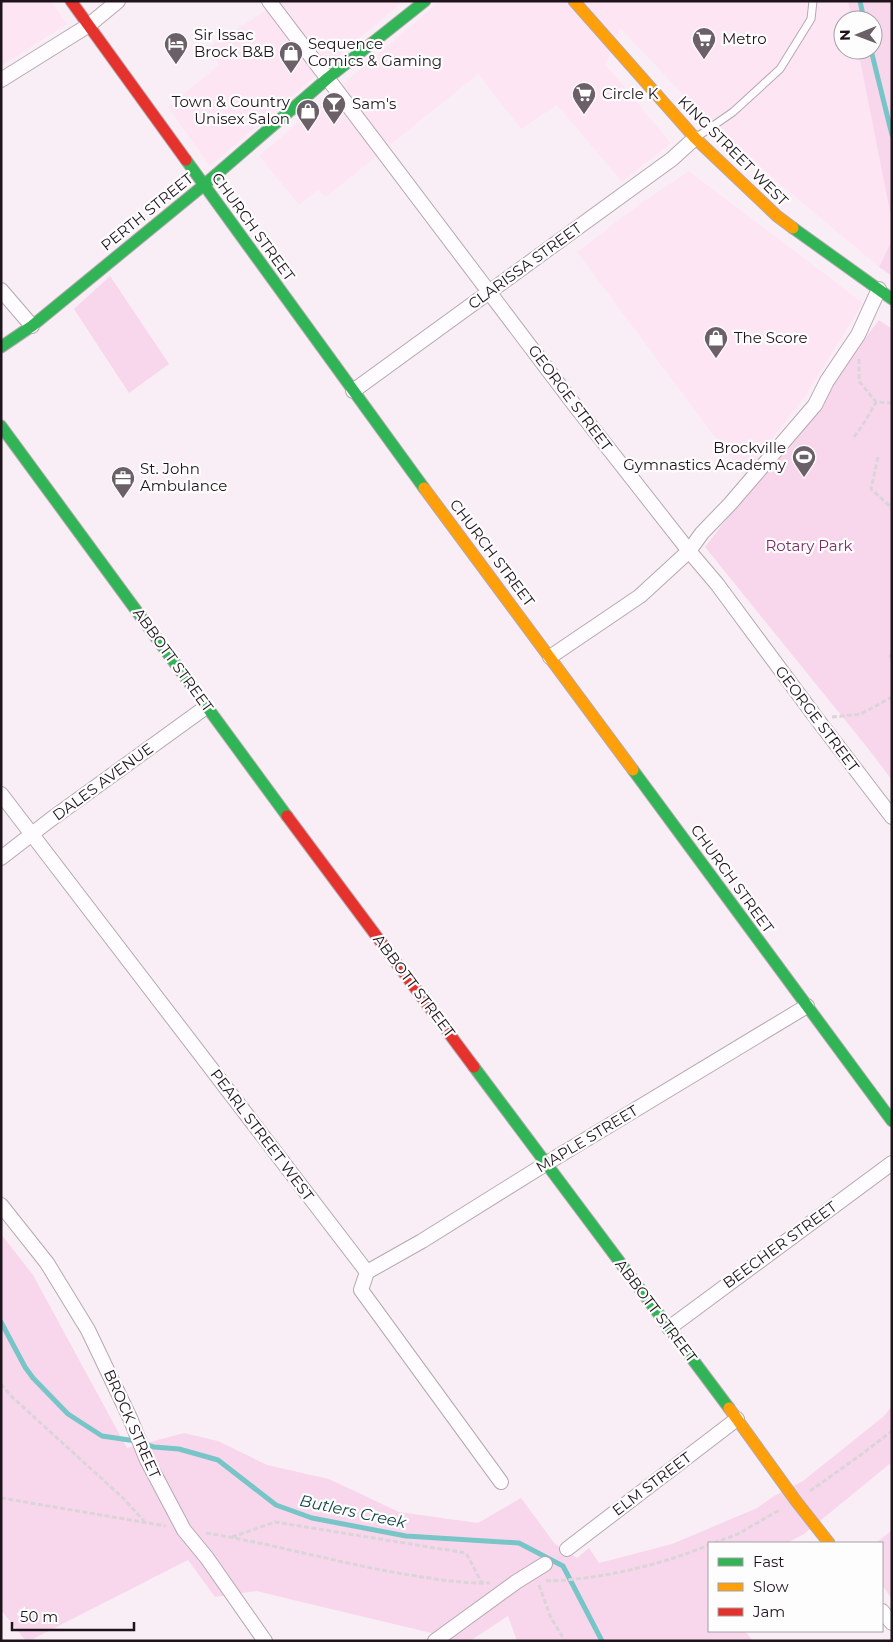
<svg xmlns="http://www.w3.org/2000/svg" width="893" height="1642" font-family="Montserrat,sans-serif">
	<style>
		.built { fill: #fde5f4 }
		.green { fill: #f8d7ed }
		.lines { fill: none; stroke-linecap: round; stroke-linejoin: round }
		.stream { stroke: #78c5c7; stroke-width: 5 }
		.lane-casing { stroke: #b4a9b0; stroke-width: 9 }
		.street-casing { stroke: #b4a9b0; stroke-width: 16 }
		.fast-casing { stroke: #b4a9b0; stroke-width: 13 }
		.slow-casing { stroke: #b4a9b0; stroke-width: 13 }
		.jam-casing { stroke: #b4a9b0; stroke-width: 13 }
		.path { stroke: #dad5d8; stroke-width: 3; stroke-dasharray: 5 2.5; stroke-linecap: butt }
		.lane { stroke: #fefcfe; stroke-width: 7 }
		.street { stroke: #fefcfe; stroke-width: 14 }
		.fast { stroke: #30b455; stroke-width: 11 }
		.slow { stroke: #ff9f0a; stroke-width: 11 }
		.jam { stroke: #e5322d; stroke-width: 11 }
		.labels { text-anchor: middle; stroke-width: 4.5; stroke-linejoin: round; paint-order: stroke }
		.poi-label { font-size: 15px; fill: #20141c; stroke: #fdfdfd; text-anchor: start }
		.street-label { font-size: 15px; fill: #20141c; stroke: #fdfdfd }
		.park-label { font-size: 15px; fill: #7c2d68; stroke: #fdfdfd }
		.water-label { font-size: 16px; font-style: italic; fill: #144647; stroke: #fdfdfd }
	</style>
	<rect width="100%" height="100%" fill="#faeef6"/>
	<g class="built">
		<path d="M 1,1 L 51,1 L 67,24 L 1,66 Z"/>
		<path d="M 280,1 L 403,1 L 210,166 L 168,107 L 219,65 L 208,48 Z"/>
		<path d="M 440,1 L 848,1 L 852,20 L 843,20 L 843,50 L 858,50 L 892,222 L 892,240 L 879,267 L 723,136 L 620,28 L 606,65 L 671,143 L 622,182 L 557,105 L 521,129 L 478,74 L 326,197 L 318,190 L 299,205 L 259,156 Z"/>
		<path d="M 689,171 L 863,303 L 806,395 L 744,476 L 577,252 L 641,203 Z"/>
	</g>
	<g class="green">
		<path d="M 848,1 L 892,1 L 892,222 L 858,50 L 873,50 L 873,20 L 852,20 Z"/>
		<path d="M 892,240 L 892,276 L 879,267 Z"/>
		<path d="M 110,276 L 169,364 L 129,393 L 74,309 Z"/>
		<path d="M 879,320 L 892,329 L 892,780 L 866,746 L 705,547 Z"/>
		<path d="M 1,1234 L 33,1275 L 127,1448 L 184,1433 L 218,1441 L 267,1465 L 329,1479 L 399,1512 L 478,1523 L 521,1498 L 555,1544 L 577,1558 L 589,1548 L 599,1563 L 672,1544 L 757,1508 L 774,1496 L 803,1481 L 884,1416 L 892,1406 L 892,1462 L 804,1534 L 787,1543 L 709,1543 L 709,1631 L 745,1631 L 753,1641 L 517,1641 L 508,1616 L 470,1641 L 454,1641 L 427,1632 L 256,1591 L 215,1597 L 188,1560 L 29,1641 L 26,1641 L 1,1610 Z"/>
		<path d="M 892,1530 L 892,1599 L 882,1585 L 882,1543 L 876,1543 Z"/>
	</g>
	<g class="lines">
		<g class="stream">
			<path d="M 860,1 L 864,20"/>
			<path d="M 871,50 L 892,135"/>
			<path d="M 1,1322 L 25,1367 L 33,1378 L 68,1414 L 102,1436 L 136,1441"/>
			<path d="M 144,1444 L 154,1447 L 179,1449 L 218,1460 L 276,1505 L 312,1518 L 406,1536 L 519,1543 L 563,1566 L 602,1641"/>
		</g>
		<g class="lane-casing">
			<path id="lane" d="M 697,137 L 733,112 L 780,69 L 811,19 L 813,1"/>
		</g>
		<g class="street-casing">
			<g id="street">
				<path d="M 269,1 L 576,407 L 689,551 L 717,584 L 817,719 L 892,817"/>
				<path d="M 1,80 L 89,25 L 118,1"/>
				<path d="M 1,290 L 32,326"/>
				<path d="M 353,391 L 672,159 L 695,138"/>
				<path d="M 550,657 L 640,596 L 689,551 L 702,533 L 730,504 L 815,405 L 827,381 L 858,335 L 879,289"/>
				<path d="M 1,794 L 367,1272"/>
				<path d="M 1,858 L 50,820 L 206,707"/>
				<path d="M 1,1205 L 47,1263 L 88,1330 L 130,1418 L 147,1460 L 184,1530 L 207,1558 L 265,1641"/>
				<path d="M 367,1272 L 422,1241 L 547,1163 L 807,1006"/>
				<path d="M 367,1272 L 361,1290 L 501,1482"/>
				<path d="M 669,1328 L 892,1163"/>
				<path d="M 567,1549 L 737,1419"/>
				<path d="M 882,1611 L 892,1623"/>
				<path d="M 435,1641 L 516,1582 L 545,1564"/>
			</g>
		</g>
		<g class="fast-casing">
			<g id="fast">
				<path d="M 186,160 L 424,488"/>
				<path d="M 793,228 L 892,299"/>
				<path d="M 1,347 L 32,326 L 204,185 L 328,78 L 425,1"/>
				<path d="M 1,426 L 287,816"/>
				<path d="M 633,770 L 892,1121"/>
				<path d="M 474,1067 L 729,1408"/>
			</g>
		</g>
		<g class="slow-casing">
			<g id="slow">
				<path d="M 574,1 L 695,138 L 777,216 L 793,228"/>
				<path d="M 424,488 L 633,770"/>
				<path d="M 729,1408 L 796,1501 L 829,1543"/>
			</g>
		</g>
		<g class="jam-casing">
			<g id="jam">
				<path d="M 71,1 L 186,160"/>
				<path d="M 287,816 L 474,1067"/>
			</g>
		</g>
		<g class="path">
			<path d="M 859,359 L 859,381 L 876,402 L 892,403"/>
			<path d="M 854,437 L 866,420 L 876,402"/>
			<path d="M 878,457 L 871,489 L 892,508"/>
			<path d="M 892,654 L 890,656 L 892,661"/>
			<path d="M 832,717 L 861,714 L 892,697"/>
			<path d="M 1,1384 L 12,1397 L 123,1498 L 144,1521"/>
			<path d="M 810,1491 L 862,1454 L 892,1431"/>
			<path d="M 1,1498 L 166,1526"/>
			<path d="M 206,1533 C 275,1544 341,1564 410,1575 C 436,1579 463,1584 490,1583"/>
			<path d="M 232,1537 L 275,1522 L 466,1553 L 482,1583"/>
			<path d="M 714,1543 L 738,1534 L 781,1509"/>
			<path d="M 546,1581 C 598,1580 661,1565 709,1545"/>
			<path d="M 539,1585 L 551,1618 L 565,1641"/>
		</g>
		<use href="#lane" class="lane"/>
		<use href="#street" class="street"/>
		<use href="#fast" class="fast"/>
		<use href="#slow" class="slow"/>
		<use href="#jam" class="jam"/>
	</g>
	<defs>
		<g id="supermarket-pin" transform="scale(1.25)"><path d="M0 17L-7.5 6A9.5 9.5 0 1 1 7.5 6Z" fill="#6c6068" stroke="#fdfdfd"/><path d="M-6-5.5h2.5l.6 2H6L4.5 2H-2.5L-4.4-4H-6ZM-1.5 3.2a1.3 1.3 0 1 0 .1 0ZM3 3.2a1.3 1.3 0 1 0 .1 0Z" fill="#fff"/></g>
		<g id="hotel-pin" transform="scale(1.25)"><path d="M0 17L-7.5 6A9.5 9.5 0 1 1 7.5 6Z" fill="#6c6068" stroke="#fdfdfd"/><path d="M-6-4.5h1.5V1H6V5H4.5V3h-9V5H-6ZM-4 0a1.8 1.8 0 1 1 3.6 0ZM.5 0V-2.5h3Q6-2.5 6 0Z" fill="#fff"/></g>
		<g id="shop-pin" transform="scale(1.25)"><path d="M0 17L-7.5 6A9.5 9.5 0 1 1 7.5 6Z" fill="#6c6068" stroke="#fdfdfd"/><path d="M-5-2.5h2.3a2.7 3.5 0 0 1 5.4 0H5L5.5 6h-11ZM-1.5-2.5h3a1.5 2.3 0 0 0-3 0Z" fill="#fff"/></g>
		<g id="bar-pin" transform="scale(1.25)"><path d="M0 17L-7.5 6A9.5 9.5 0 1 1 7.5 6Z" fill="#6c6068" stroke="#fdfdfd"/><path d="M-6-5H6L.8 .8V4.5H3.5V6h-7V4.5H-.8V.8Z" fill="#fff"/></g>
		<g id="stadium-pin" transform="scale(1.25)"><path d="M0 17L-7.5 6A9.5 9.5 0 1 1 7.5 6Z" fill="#6c6068" stroke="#fdfdfd"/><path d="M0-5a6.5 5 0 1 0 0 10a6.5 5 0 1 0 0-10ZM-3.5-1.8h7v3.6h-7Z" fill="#fff"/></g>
		<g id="office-pin" transform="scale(1.25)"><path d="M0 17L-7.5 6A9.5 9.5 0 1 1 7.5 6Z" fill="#6c6068" stroke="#fdfdfd"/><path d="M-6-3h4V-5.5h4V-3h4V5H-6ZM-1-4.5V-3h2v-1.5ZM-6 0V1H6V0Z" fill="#fff"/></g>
	</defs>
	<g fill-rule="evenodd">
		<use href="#supermarket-pin" x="704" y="39"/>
		<use href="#hotel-pin" x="176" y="44"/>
		<use href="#shop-pin" x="291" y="53"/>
		<use href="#supermarket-pin" x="584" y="94"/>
		<use href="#bar-pin" x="334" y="104"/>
		<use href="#shop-pin" x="308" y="111"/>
		<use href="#shop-pin" x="716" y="338"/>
		<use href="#stadium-pin" x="804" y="457"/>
		<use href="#office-pin" x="123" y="478"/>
	</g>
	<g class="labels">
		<g class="poi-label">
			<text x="194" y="40">Sir Issac<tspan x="194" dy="17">Brock B&amp;B</tspan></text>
			<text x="722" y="44">Metro</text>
			<text x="308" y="49">Sequence<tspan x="308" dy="17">Comics &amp; Gaming</tspan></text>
			<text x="602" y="99">Circle K</text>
			<text x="290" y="107" text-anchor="end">Town &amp; Country<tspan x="290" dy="17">Unisex Salon</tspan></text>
			<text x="352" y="109">Sam's</text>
			<text x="734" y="343">The Score</text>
			<text x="786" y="453" text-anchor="end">Brockville<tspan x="786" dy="17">Gymnastics Academy</tspan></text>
			<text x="140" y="474">St. John<tspan x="140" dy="17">Ambulance</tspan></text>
		</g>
		<g class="street-label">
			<text transform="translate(733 151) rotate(45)" y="5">KING STREET WEST</text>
			<text transform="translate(147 212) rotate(-39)" y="5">PERTH STREET</text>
			<text transform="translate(253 227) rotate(54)" y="5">CHURCH STREET</text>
			<text transform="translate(525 266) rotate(-36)" y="5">CLARISSA STREET</text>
			<text transform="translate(570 398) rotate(53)" y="5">GEORGE STREET</text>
			<text transform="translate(492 553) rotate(53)" y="5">CHURCH STREET</text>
			<text transform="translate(173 660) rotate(54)" y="5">ABBOTT STREET</text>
			<text transform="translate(817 719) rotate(53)" y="5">GEORGE STREET</text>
			<text transform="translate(103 782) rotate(-36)" y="5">DALES AVENUE</text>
			<text transform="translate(732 879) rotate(54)" y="5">CHURCH STREET</text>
			<text transform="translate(414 986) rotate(53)" y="5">ABBOTT STREET</text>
			<text transform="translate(262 1135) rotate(53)" y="5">PEARL STREET WEST</text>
			<text transform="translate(587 1139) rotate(-31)" y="5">MAPLE STREET</text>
			<text transform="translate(780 1245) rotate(-36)" y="5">BEECHER STREET</text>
			<text transform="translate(656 1311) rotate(53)" y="5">ABBOTT STREET</text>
			<text transform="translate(132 1424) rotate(66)" y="5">BROCK STREET</text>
			<text transform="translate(652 1484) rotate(-37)" y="5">ELM STREET</text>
		</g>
		<g class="park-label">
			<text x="809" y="551">Rotary Park</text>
		</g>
		<g class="water-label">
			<text transform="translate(353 1511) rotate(12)" y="6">Butlers Creek</text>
		</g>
	</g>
	<rect width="893" height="1642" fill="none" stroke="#20141c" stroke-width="5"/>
	<rect x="708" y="1542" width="175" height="90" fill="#fdfdfd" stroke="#a5a0a3"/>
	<rect x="718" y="1558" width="25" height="8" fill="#30b455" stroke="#a5a0a3"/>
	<text x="753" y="1567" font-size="15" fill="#20141c">Fast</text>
	<rect x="718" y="1583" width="25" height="8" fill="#ff9f0a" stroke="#a5a0a3"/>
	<text x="753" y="1592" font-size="15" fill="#20141c">Slow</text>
	<rect x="718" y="1608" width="25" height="8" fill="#e5322d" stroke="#a5a0a3"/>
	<text x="753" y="1617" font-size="15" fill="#20141c">Jam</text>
	<g transform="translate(858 35) rotate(269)"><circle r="24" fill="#fdfdfd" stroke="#a5a0a3"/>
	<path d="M0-4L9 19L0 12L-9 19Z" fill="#6c6068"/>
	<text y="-8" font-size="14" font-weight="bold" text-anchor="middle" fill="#20141c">N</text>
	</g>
	<path d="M12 1622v8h122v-8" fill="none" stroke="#20141c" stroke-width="2.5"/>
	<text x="20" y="1622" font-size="15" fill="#20141c" stroke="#fdfdfd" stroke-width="4" paint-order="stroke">50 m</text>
</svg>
